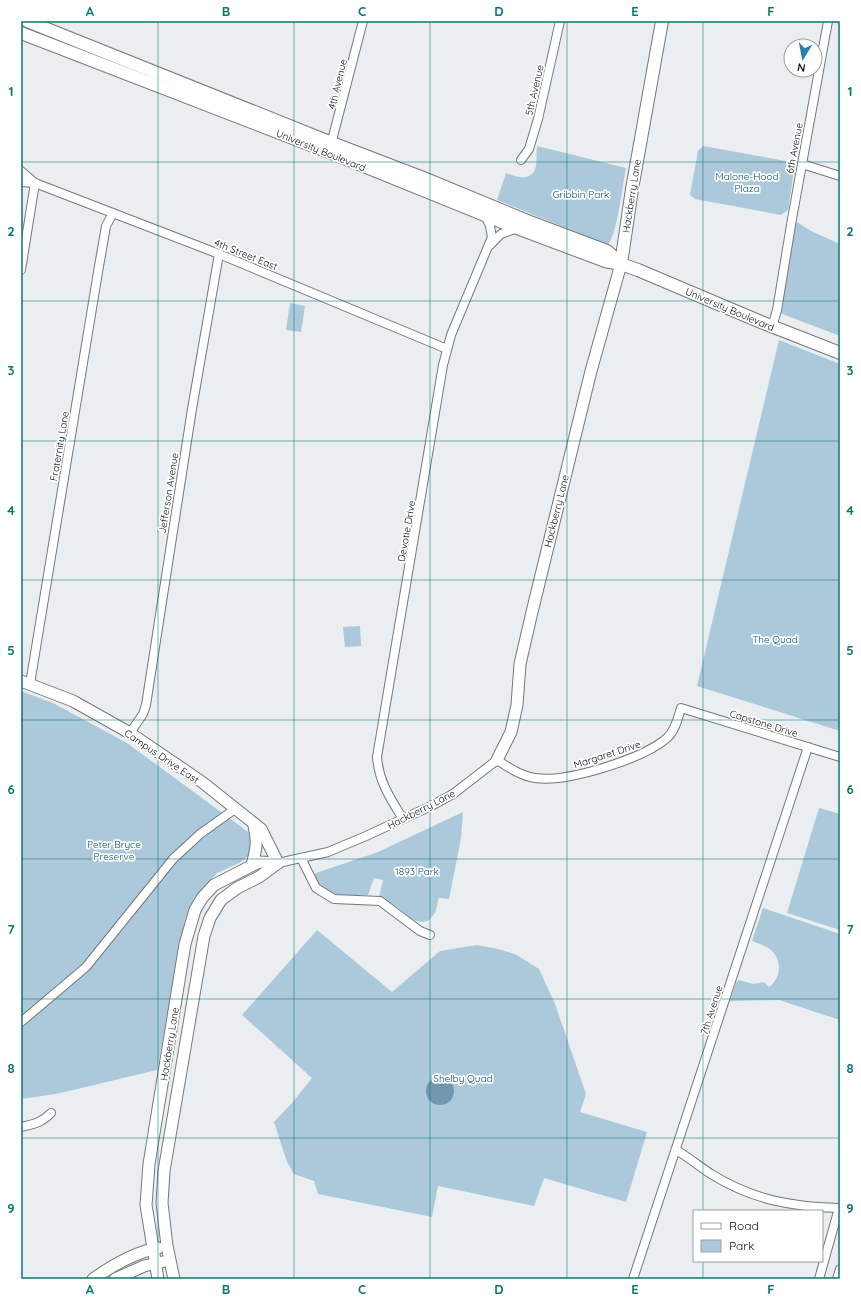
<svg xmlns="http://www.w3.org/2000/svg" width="861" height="1300" font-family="Quicksand,sans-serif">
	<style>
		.green { fill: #abc9db }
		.water { fill: #7297ae }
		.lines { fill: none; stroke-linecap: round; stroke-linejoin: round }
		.minor-casing { stroke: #74787a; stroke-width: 10 }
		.tertiary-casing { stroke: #74787a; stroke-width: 13 }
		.secondary-casing { stroke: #74787a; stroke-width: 14 }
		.minor { stroke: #fff; stroke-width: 8 }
		.tertiary { stroke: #fff; stroke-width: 11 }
		.secondary { stroke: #fff; stroke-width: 12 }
		.grid { fill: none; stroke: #0f766e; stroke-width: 1; stroke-opacity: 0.55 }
		.labels { text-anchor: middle; stroke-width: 3.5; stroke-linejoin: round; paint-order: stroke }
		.street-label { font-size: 10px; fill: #0c0e0f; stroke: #fff }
		.park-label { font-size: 10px; fill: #064d6e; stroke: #fff }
		.neatline { fill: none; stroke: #0f766e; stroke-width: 1.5 }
		.grid-label { font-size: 13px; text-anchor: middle; font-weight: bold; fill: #0f766e }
	</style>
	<rect width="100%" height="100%" fill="#eaeef1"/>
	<g class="green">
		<path d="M 537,146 L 626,168 C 622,187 618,231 608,245 L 497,200 L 506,173 C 517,178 534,182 536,165 C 537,159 536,153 537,146 Z"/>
		<path d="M 703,146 L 791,162 L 795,164 L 788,210 L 781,215 L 695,199 L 690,195 L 698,151 Z"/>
		<path d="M 792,219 L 811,231 L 840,244 L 840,336 L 777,312 Z"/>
		<path d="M 290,303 L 305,306 L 301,332 L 286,330 Z"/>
		<path d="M 779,340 L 840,364 L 840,731 L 697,686 Z"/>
		<path d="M 360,626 L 361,646 L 345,647 L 343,627 Z"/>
		<path d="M 21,691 L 53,703 L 127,743 L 251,834 L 251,854 L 239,863 L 217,873 L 194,898 L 185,920 L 157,1070 L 56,1094 L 21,1099 Z"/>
		<path d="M 819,808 L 840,814 L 840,930 L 787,913 Z"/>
		<path d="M 463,812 L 461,838 L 449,899 L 439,898 L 435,913 L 428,921 C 412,925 406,912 394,905 C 389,902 384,900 379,897 L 383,880 L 374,878 L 368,895 L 338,896 L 325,890 L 314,878 L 314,875 L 316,873 L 378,852 Z"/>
		<path d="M 763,908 L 840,934 L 840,1020 L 779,1000 L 730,1001 L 736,983 L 739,980 L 753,984 L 764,982 L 769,987 C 780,980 783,961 772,951 C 767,946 759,944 752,941 Z"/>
		<path d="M 317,930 L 392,992 L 440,951 L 477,945 L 498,949 L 515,954 L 539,969 L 555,1004 L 586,1094 L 580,1112 L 647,1132 L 626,1202 L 544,1178 L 534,1206 L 438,1186 L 432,1217 L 318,1194 L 314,1181 L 294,1174 L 287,1162 L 274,1122 L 292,1103 L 312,1078 L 242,1015 Z"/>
	</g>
	<circle class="water" cx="440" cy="1091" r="14"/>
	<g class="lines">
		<g class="minor-casing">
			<g id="minor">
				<path d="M 330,148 L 363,21"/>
				<path d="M 521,160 L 529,149 L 538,119 L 560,21"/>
				<path d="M 802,164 L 840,176"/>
				<path d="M 21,171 L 35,183 L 219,254 L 447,349"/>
				<path d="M 21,182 L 35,183"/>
				<path d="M 490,245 L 501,234 L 517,228"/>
				<path d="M 21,270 L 35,183"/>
				<path d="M 772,327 L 777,310 L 792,219 L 828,21"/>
				<path d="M 30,684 L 98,272 L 106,226 L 113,213"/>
				<path d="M 130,733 L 143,714 L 146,705 L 192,409 L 219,254"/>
				<path d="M 403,819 C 390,798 379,782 377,757 L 443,365 L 451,335 L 492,237 L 490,226 L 485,215"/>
				<path d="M 301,858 L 316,888 L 334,899 L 380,901 L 420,931 L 430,935"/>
				<path d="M 278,863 L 328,852 L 366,836 L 431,806 L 453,794 L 497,760 C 508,767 521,776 535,778 C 566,783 643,759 667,738 C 675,731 678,718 681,708 L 840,757"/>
				<path d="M 21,1022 L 86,967 L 173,859 L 200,834 L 235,809"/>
				<path d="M 21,1127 C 34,1124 41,1123 51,1113"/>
				<path d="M 676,1150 C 688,1157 699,1166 711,1174 C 753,1200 792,1207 840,1208"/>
				<path d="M 633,1279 L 808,747"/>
				<path d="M 819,1279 L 839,1208"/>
				<path d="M 837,1279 L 840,1269"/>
			</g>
		</g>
		<g class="tertiary-casing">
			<g id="tertiary">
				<path d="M 21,681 L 73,701 L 130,733 L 202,782 L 261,829 L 278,863"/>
				<path d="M 497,760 L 511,732 L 517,705 L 520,664 L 532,612 L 591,371 L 621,264"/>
				<path d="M 252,865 C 256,850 258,842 254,826"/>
				<path d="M 93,1279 C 113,1265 135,1252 158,1248"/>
				<path d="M 115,1279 L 144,1266 L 162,1262"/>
				<path d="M 158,1279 L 146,1205 L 149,1164 L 185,944 L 195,910 L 202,898 L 214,885 L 259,862 L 278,863"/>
				<path d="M 174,1279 L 167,1246 L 162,1203 L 164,1171 L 204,936 L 210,918 L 221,900 L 237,888 L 259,877 L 278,863"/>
			</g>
		</g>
		<g class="secondary-casing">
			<g id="secondary">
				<path d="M 27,21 L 332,143 L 421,177 L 525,220 L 607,251 L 621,264"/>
				<path d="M 21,33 L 329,152 L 517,228 L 605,261 L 621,264 L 638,270 L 761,322 L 840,353"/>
				<path d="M 621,264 L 632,189 L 662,21"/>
			</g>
		</g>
		<use href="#minor" class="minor"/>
		<use href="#tertiary" class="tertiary"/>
		<use href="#secondary" class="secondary"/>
	</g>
	<path class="grid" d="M 158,21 L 158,1279M 294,21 L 294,1279M 430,21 L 430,1279M 567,21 L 567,1279M 703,21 L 703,1211M 21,162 L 840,162M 21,301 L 840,301M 21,441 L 840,441M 21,580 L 840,580M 21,720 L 840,720M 21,859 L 840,859M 21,999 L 840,999M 21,1138 L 840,1138M 703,1261 L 703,1279"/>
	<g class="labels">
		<g class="street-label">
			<text transform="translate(337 84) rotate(-76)" y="4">4th Avenue</text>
			<text transform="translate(534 90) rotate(-77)" y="4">5th Avenue</text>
			<text transform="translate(794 148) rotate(-79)" y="4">6th Avenue</text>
			<text transform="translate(321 150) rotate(22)" y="4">University Boulevard</text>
			<text transform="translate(631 196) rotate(-81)" y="4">Hackberry Lane</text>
			<text transform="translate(246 254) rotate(22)" y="4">4th Street East</text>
			<text transform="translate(730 309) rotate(23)" y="4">University Boulevard</text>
			<text transform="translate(59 446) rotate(-80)" y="4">Fraternity Lane</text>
			<text transform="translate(168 493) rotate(-81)" y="4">Jefferson Avenue</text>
			<text transform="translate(556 511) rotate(-76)" y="4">Hackberry Lane</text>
			<text transform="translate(406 531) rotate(-80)" y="4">Devotie Drive</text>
			<text transform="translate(764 723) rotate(17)" y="4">Capstone Drive</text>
			<text transform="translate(607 754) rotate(-18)" y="4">Margaret Drive</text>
			<text transform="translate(162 756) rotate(34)" y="4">Campus Drive East</text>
			<text transform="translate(421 809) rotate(-27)" y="4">Hackberry Lane</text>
			<text transform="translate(711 1010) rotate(-72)" y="4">7th Avenue</text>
			<text transform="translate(169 1044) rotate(-81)" y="4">Hackberry Lane</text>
		</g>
		<g class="park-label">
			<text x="747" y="180">Malone-Hood<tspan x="747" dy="12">Plaza</tspan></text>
			<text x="581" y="198">Gribbin Park</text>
			<text x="775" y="643">The Quad</text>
			<text x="114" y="848">Peter Bryce<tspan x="114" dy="12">Preserve</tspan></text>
			<text x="417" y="875">1893 Park</text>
			<text x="463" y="1082">Shelby Quad</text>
		</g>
	</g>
	<rect width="861" height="1300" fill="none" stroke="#ffffff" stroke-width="44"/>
	<rect x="693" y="1210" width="130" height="52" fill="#ffffff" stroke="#9e9f9f"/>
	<rect x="701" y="1223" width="20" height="6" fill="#ffffff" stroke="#9e9f9f"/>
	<text x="729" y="1230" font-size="12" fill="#0c0e0f">Road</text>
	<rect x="701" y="1240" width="20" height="12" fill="#abc9db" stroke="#9e9f9f"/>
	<text x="729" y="1250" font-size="12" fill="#0c0e0f">Park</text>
	<g transform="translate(803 58) rotate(190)"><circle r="19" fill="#ffffff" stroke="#9e9f9f"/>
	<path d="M0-3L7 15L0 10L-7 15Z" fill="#277fae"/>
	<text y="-6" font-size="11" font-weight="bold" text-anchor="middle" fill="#0c0e0f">N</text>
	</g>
	<rect x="22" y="22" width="817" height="1256" class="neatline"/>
	<g class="grid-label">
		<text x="90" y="16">A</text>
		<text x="226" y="16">B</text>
		<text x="362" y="16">C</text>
		<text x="499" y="16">D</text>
		<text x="635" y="16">E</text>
		<text x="771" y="16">F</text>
		<text x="11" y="96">1</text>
		<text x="850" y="96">1</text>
		<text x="11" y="236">2</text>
		<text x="850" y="236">2</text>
		<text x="11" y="375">3</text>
		<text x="850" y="375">3</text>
		<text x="11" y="515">4</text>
		<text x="850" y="515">4</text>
		<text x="11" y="655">5</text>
		<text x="850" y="655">5</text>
		<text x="11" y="794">6</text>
		<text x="850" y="794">6</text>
		<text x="11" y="934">7</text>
		<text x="850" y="934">7</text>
		<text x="11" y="1073">8</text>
		<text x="850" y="1073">8</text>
		<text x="11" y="1213">9</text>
		<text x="850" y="1213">9</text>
		<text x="90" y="1294">A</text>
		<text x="226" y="1294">B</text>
		<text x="362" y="1294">C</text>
		<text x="499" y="1294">D</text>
		<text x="635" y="1294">E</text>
		<text x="771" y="1294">F</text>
	</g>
</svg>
